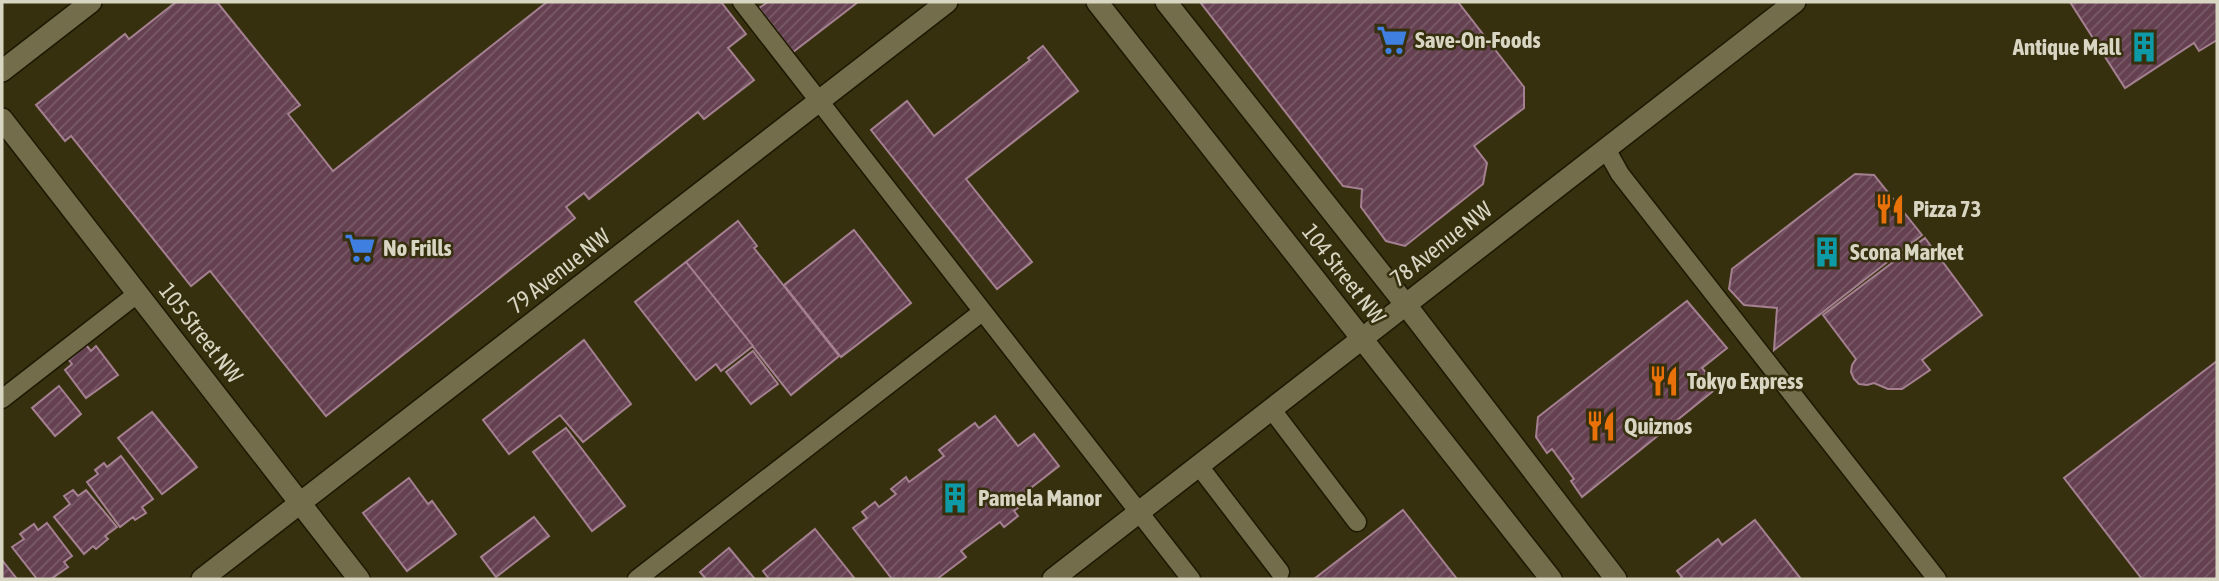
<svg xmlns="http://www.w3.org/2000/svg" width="2219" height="581" font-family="'Asap Condensed',sans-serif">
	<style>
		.building { fill: url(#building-hatch); stroke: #a48091; stroke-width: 2 }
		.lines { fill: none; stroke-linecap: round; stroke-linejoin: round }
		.lane-casing { stroke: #1d1800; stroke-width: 21 }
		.street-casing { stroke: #1d1800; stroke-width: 24 }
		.secondary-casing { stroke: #1d1800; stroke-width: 24 }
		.lane { stroke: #736d4b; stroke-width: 18 }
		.street { stroke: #736d4b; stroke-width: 21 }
		.secondary { stroke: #736d4b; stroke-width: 21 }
		.labels { text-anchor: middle; stroke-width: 5; stroke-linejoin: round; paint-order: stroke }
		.poi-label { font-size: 23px; font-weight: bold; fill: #d8d5c3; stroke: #36300f; text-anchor: start }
		.street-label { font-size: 23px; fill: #d8d5c3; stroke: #36300f }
	</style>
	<defs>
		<pattern id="building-hatch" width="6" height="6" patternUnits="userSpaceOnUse" patternTransform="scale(1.75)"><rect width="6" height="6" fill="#644051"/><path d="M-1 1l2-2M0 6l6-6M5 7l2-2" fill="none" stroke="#795b68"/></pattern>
	</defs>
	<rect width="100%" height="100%" fill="#36300f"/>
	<g class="building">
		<path d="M 176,2 L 217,2 L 300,105 L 288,114 L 333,171 L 547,2 L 721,2 L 746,34 L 728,48 L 754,80 L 704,119 L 698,112 L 589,199 L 584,193 L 566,207 L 575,218 L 326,416 L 210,271 L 191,286 L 71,136 L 65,141 L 36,105 L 125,34 L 129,39 Z"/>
		<path d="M 768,2 L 858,2 L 793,52 L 759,8 Z"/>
		<path d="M 1200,2 L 1458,2 L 1524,87 L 1524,108 L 1474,146 L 1487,163 L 1483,184 L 1405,246 L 1386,241 L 1361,207 L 1362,189 L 1343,186 Z"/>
		<path d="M 2070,2 L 2217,2 L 2217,40 L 2199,51 L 2194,43 L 2125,88 Z"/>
		<path d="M 1043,46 L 1078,91 L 966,179 L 1032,262 L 997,289 L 871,130 L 907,101 L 934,136 L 1030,60 L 1028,58 Z"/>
		<path d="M 1855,174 L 1874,175 L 1922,235 L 1774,350 L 1777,308 L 1744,305 L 1729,289 L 1732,269 Z"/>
		<path d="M 738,221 L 757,246 L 754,248 L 839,356 L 791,395 L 686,262 Z"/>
		<path d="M 854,230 L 911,303 L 841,357 L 784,285 Z"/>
		<path d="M 1925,238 L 1982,315 L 1922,360 L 1930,370 L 1902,389 L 1888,389 L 1874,383 L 1867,385 L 1859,384 L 1854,379 L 1851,372 L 1852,365 L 1856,359 L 1823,315 Z"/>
		<path d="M 686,262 L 753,346 L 721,371 L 716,364 L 696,380 L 635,302 Z"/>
		<path d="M 1687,301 L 1727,348 L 1702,368 L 1718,387 L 1582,497 L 1571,481 L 1574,479 L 1552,449 L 1547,453 L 1536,437 L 1538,417 Z"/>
		<path d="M 584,340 L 631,404 L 583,442 L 560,415 L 509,454 L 483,420 Z"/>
		<path d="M 86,345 L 91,351 L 96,346 L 118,375 L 86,398 L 65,370 L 72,364 L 68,359 Z"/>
		<path d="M 753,351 L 778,384 L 751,404 L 726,372 Z"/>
		<path d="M 2217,361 L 2217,579 L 2142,579 L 2064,478 Z"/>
		<path d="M 59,386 L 81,414 L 55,436 L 32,408 Z"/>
		<path d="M 152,412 L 197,467 L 162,494 L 118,438 Z"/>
		<path d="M 995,416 L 1018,446 L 1034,434 L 1059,466 L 1014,501 L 1019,507 L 1014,511 L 1018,516 L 1004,527 L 1000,522 L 961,551 L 966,557 L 937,579 L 892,579 L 853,528 L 867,518 L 862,512 L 875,502 L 879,507 L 896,494 L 891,489 L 906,477 L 909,482 L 944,456 L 939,450 L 975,423 L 979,428 Z"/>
		<path d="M 566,428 L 625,506 L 592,531 L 533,452 Z"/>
		<path d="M 121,456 L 153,499 L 142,507 L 146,513 L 135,520 L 133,517 L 120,527 L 87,482 L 98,474 L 95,470 L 104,463 L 107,467 Z"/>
		<path d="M 409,478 L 428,504 L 432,501 L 456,534 L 407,571 L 363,513 Z"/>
		<path d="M 73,490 L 78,496 L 86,490 L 117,527 L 105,536 L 108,539 L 96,549 L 93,546 L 84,554 L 54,517 L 70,504 L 64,496 Z"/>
		<path d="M 1403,510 L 1457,579 L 1314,579 Z"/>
		<path d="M 534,517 L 549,536 L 496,577 L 481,557 Z"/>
		<path d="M 1755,520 L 1801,579 L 1679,579 L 1682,577 L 1677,571 L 1718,539 L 1722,545 Z"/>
		<path d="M 47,523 L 72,556 L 64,562 L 68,567 L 51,579 L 37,579 L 12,547 L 24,539 L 20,534 L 34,524 L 38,530 Z"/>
		<path d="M 815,529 L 855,579 L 769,579 L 763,571 Z"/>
		<path d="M 729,548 L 754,578 L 753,579 L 706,579 L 700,572 Z"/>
		<path d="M 2,560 L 17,579 L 2,579 Z"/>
	</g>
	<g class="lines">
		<g class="lane-casing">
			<g id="lane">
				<path d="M 742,2 L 1191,579"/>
				<path d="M 1606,149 L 1620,174 L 1937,579"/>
				<path d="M 2,399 L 137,294"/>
				<path d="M 1272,410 L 1357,522"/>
				<path d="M 1199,466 L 1280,572"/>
				<path d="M 637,579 L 982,312"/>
			</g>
		</g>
		<g class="street-casing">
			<g id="street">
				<path d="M 2,71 L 91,2"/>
				<path d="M 2,119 L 359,579"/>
				<path d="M 202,579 L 947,2"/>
				<path d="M 1053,579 L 1795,2"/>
			</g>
		</g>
		<g class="secondary-casing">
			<g id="secondary">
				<path d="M 1097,2 L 1551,579"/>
				<path d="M 1166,2 L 1406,305 L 1616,579"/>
			</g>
		</g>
		<use href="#lane" class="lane"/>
		<use href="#street" class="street"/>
		<use href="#secondary" class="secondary"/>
	</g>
	<defs>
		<g id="supermarket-bare" transform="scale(2.415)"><path d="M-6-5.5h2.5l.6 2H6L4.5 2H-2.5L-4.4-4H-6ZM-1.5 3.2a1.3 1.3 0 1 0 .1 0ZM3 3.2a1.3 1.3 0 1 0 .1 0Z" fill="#3f7fe0" stroke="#36300f" stroke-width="2.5" paint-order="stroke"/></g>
		<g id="building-bare" transform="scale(2.415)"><path d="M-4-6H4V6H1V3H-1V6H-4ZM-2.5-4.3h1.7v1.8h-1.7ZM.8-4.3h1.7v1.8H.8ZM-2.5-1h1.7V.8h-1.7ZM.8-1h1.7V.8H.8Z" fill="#0f9aa8" stroke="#36300f" stroke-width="2.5" paint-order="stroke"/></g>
		<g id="restaurant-bare" transform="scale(2.415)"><path d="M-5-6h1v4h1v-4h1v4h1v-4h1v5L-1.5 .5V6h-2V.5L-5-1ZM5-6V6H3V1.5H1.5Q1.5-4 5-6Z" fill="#e8710a" stroke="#36300f" stroke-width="2.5" paint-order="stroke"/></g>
	</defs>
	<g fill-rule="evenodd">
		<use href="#supermarket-bare" x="1392" y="40"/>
		<use href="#building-bare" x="2144" y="47"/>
		<use href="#restaurant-bare" x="1890" y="209"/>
		<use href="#supermarket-bare" x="360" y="248"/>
		<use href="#building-bare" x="1827" y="252"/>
		<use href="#restaurant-bare" x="1664" y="381"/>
		<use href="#restaurant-bare" x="1601" y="426"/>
		<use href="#building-bare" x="955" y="498"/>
	</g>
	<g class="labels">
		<g class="poi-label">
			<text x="1415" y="48">Save-On-Foods</text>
			<text x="2121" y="55" text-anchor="end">Antique Mall</text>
			<text x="1913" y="217">Pizza 73</text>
			<text x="383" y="256">No Frills</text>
			<text x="1850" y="260">Scona Market</text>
			<text x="1687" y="389">Tokyo Express</text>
			<text x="1624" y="434">Quiznos</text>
			<text x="978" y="506">Pamela Manor</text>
		</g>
		<g class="street-label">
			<text transform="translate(1441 244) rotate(-38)" y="8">78 Avenue NW</text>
			<text transform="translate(559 271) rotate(-38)" y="8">79 Avenue NW</text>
			<text transform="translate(1344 274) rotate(52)" y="8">104 Street NW</text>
			<text transform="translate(201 333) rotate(52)" y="8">105 Street NW</text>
		</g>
	</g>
	<rect width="2219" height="581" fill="none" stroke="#d8d5c3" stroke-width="7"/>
</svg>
